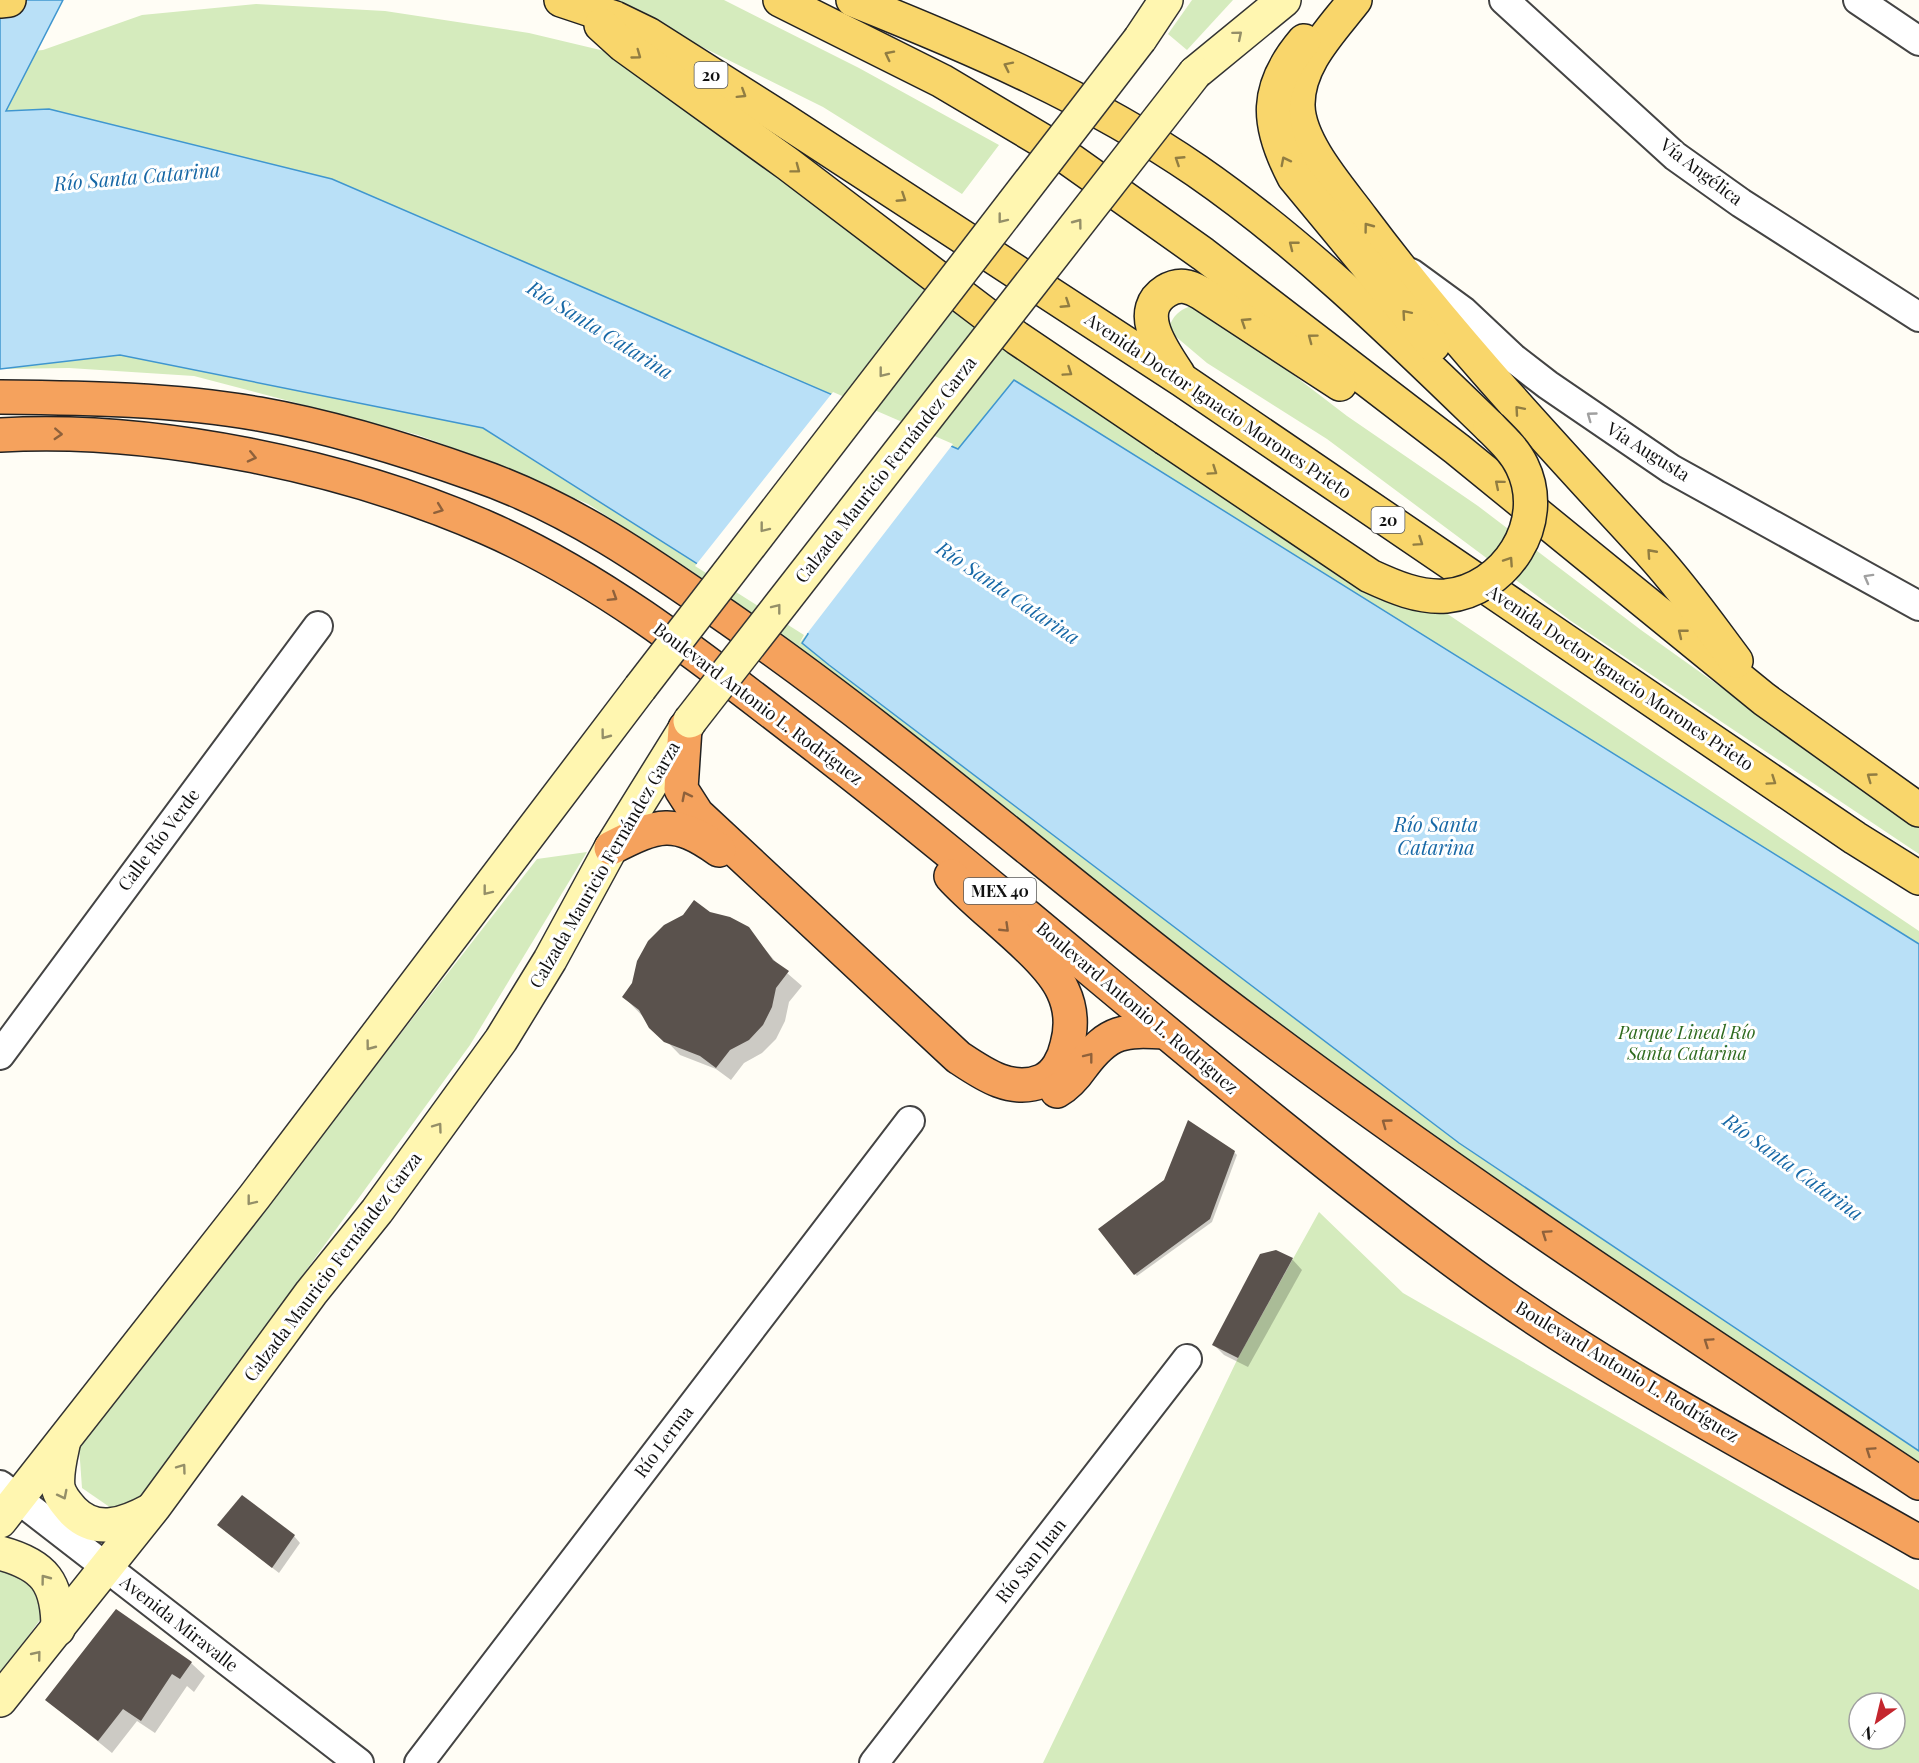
<svg xmlns="http://www.w3.org/2000/svg" width="1919" height="1763" font-family="'Playfair Display',serif">
	<style>
		.green { fill: #d5ebbd; fill-rule: evenodd }
		.water { fill: #b9e0f7; stroke: #3f96cf; stroke-width: 1.5 }
		.pier { fill: #fffdf5 }
		.shadow { fill: #0003 }
		.building { fill: #5a524d }
		.lines { fill: none; stroke-linecap: round; stroke-linejoin: round }
		.street-casing { stroke: #444; stroke-width: 32 }
		.secondary-casing { stroke: #333; stroke-width: 36 }
		.primary-casing { stroke: #222; stroke-width: 36 }
		.highway-casing { stroke: #222; stroke-width: 36 }
		.street { stroke: #fff; stroke-width: 28 }
		.secondary { stroke: #fff6b0; stroke-width: 33 }
		.primary { stroke: #f9d66b; stroke-width: 33 }
		.highway { stroke: #f5a25d; stroke-width: 33 }
		.secondary-bridge-casing { stroke: #333; stroke-width: 36; stroke-linecap: butt }
		.primary-bridge-casing { stroke: #222; stroke-width: 36; stroke-linecap: butt }
		.secondary-bridge { stroke: #fff6b0; stroke-width: 33 }
		.primary-bridge { stroke: #f9d66b; stroke-width: 33 }
		.oneway { stroke: #948f68 }
		.oneway2 { stroke: #917d42 }
		.oneway3 { stroke: #a0a0a0 }
		.oneway4 { stroke: #8e613b }
		.labels { text-anchor: middle; stroke-width: 6; stroke-linejoin: round; paint-order: stroke }
		.shield { fill: #fff; stroke: #585858; stroke-width: 1.5 }
		.shield-label { font-size: 16px; font-weight: bold; fill: #111 }
		.street-label { font-size: 18px; fill: #111; stroke: #fff }
		.park-label { font-size: 18px; font-style: italic; fill: #2f6b1f; stroke: #fff }
		.water-label { font-size: 20px; font-style: italic; fill: #1768a6; stroke: #fff }
	</style>
	<rect width="100%" height="100%" fill="#fffdf5"/>
	<g class="green">
		<path d="M 593,0 L 724,0 L 859,68 L 999,145 L 962,194 L 823,107 L 674,33 Z"/>
		<path d="M 1192,0 L 1233,0 L 1187,50 L 1168,34 Z"/>
		<path d="M 256,4 L 385,11 L 529,33 L 613,53 L 1919,931 L 1919,1468 L 1365,1091 L 689,569 L 588,504 L 494,463 L 418,435 L 194,376 L 69,368 L 0,369 L 0,54 L 43,50 L 142,15 Z"/>
		<path d="M 1201,304 L 1347,416 L 1478,506 L 1641,630 L 1812,752 L 1919,824 L 1919,854 L 1571,621 L 1327,439 L 1207,363 L 1168,330 C 1174,312 1183,307 1201,304 Z"/>
		<path d="M 587,852 L 470,1045 L 137,1503 L 111,1508 L 82,1488 L 79,1446 L 537,859 Z"/>
		<path d="M 1319,1212 L 1403,1293 L 1919,1590 L 1919,1763 L 1043,1763 L 1238,1358 ZM 1859,1703 L 1895,1703 L 1895,1739 L 1859,1739 Z"/>
		<path d="M 21,1567 L 47,1610 L 0,1675 L 0,1569 Z"/>
	</g>
	<path class="water" d="M 0,0 L 63,0 L 6,111 L 49,109 L 332,179 L 958,449 L 1014,380 L 1919,944 L 1919,1451 L 1459,1143 L 829,665 L 802,643 L 808,634 L 483,428 L 120,355 L 0,369 Z"/>
	<path class="pier" d="M 833,392 L 953,444 L 799,644 L 804,635 L 695,566 Z"/>
	<g class="shadow">
		<path d="M 709,913 L 748,929 L 780,967 L 802,986 L 789,1002 L 785,1021 L 776,1039 L 762,1053 L 744,1063 L 731,1080 L 716,1069 L 680,1055 L 624,997 Z"/>
		<path d="M 1234,1152 L 1237,1155 L 1212,1222 L 1137,1276 L 1135,1274 L 1165,1181 Z"/>
		<path d="M 1292,1259 L 1302,1270 L 1248,1367 L 1224,1355 L 1214,1345 Z"/>
		<path d="M 225,1531 L 294,1536 L 300,1543 L 279,1573 Z"/>
		<path d="M 191,1663 L 205,1676 L 194,1692 L 187,1686 L 155,1733 L 137,1721 L 112,1753 L 47,1700 Z"/>
	</g>
	<g class="building">
		<path d="M 694,900 L 710,912 L 730,917 L 749,927 L 773,960 L 789,971 L 776,988 L 772,1007 L 763,1025 L 749,1040 L 730,1050 L 716,1068 L 700,1056 L 664,1042 L 649,1028 L 639,1010 L 622,997 L 632,983 L 637,961 L 648,941 L 664,925 L 683,915 Z"/>
		<path d="M 1188,1120 L 1235,1151 L 1210,1219 L 1134,1275 L 1098,1229 L 1164,1180 Z"/>
		<path d="M 1276,1250 L 1293,1258 L 1238,1358 L 1212,1345 L 1260,1254 Z"/>
		<path d="M 242,1495 L 295,1535 L 272,1568 L 217,1525 Z"/>
		<path d="M 116,1609 L 192,1662 L 180,1679 L 172,1674 L 141,1721 L 123,1709 L 98,1741 L 45,1700 Z"/>
	</g>
	<g class="lines">
		<g class="street-casing">
			<g id="street">
				<path d="M 1504,0 L 1675,156 L 1741,203 L 1919,317"/>
				<path d="M 1858,0 L 1919,41"/>
				<path d="M 1411,273 L 1463,311 L 1513,358 L 1548,385 L 1671,469 L 1919,606"/>
				<path d="M 0,1055 L 318,626"/>
				<path d="M 0,1485 L 359,1763"/>
				<path d="M 419,1763 L 910,1121"/>
				<path d="M 874,1763 L 1187,1359"/>
			</g>
		</g>
		<g class="secondary-casing">
			<g id="secondary">
				<path d="M 1140,39 L 1166,0"/>
				<path d="M 1195,73 L 1284,0"/>
				<path d="M 64,1440 C 61,1455 56,1472 58,1487 C 60,1497 67,1504 73,1511 C 96,1535 125,1524 151,1510"/>
				<path d="M 0,1521 L 255,1196 L 640,688"/>
				<path d="M 0,1553 C 45,1565 58,1583 58,1629"/>
				<path d="M 0,1700 L 154,1507 L 311,1293 L 377,1211 L 501,1040 L 550,960 L 611,848 L 690,721"/>
			</g>
		</g>
		<g class="primary-casing">
			<g id="primary">
				<path d="M 561,0 L 615,18 L 648,34 L 782,119 L 1182,380 L 1855,838 L 1919,878"/>
				<path d="M 780,0 L 942,81 L 1048,144 L 1203,254 L 1457,449 L 1764,699 L 1919,810"/>
				<path d="M 853,0 C 971,47 1092,99 1197,171 C 1304,245 1397,337 1490,427"/>
				<path d="M 1355,0 C 1331,31 1297,64 1298,106 C 1299,144 1340,189 1362,219 C 1451,338 1552,445 1652,554 C 1683,588 1709,625 1736,661"/>
				<path d="M 0,1 L 9,0"/>
				<path d="M 601,25 L 623,45 L 788,164 L 1017,338 L 1165,438"/>
				<path d="M 1304,41 C 1264,88 1266,124 1294,177 L 1433,345"/>
				<path d="M 1178,374 C 1164,352 1133,312 1166,291 C 1179,283 1189,286 1201,293 L 1340,384"/>
			</g>
		</g>
		<g class="highway-casing">
			<g id="highway">
				<path d="M 0,397 C 86,398 174,399 259,414 C 332,427 407,450 477,475 C 570,507 651,564 731,620 C 898,736 1051,871 1213,995 C 1440,1168 1680,1325 1919,1483"/>
				<path d="M 0,435 C 154,426 346,466 487,528 C 608,581 713,667 817,747 C 1036,916 1239,1103 1462,1267 C 1605,1373 1765,1454 1919,1542"/>
				<path d="M 685,728 L 681,789 L 697,814 L 958,1057 C 982,1073 1011,1094 1042,1081 C 1056,1075 1064,1059 1067,1045 C 1072,1027 1071,1008 1063,991 C 1047,955 980,909 951,876"/>
				<path d="M 611,848 C 658,824 674,818 719,850"/>
				<path d="M 1057,1091 C 1068,1085 1076,1075 1083,1065 C 1109,1030 1124,1030 1165,1032"/>
			</g>
		</g>
		<use href="#street" class="street"/>
		<use href="#secondary" class="secondary"/>
		<use href="#primary" class="primary"/>
		<use href="#highway" class="highway"/>
		<g class="secondary-bridge-casing">
			<g id="secondary-bridge">
				<path d="M 640,688 L 1140,39"/>
				<path d="M 690,721 L 1195,73"/>
			</g>
		</g>
		<g class="primary-bridge-casing">
			<path id="primary-bridge" d="M 1165,438 L 1370,576 C 1394,587 1419,598 1446,596 C 1505,590 1550,523 1522,466 C 1515,451 1502,439 1490,427"/>
		</g>
		<use href="#secondary-bridge" class="secondary-bridge"/>
		<use href="#primary-bridge" class="primary-bridge"/>
	</g>
	<defs><path id="oneway-chevron" d="M-2-3.5L2.5 0L-2 3.5" fill="none" stroke-width="1.6" stroke-linecap="round" stroke-linejoin="round" transform="scale(1.5)"/></defs>
	<g class="oneway">
		<use href="#oneway-chevron" transform="translate(1238 35) rotate(-40)"/>
		<use href="#oneway-chevron" transform="translate(1002 219) rotate(128)"/>
		<use href="#oneway-chevron" transform="translate(1078 223) rotate(-53)"/>
		<use href="#oneway-chevron" transform="translate(883 373) rotate(128)"/>
		<use href="#oneway-chevron" transform="translate(764 528) rotate(128)"/>
		<use href="#oneway-chevron" transform="translate(777 608) rotate(-52)"/>
		<use href="#oneway-chevron" transform="translate(605 735) rotate(127)"/>
		<use href="#oneway-chevron" transform="translate(487 891) rotate(128)"/>
		<use href="#oneway-chevron" transform="translate(370 1046) rotate(127)"/>
		<use href="#oneway-chevron" transform="translate(438 1127) rotate(-54)"/>
		<use href="#oneway-chevron" transform="translate(251 1201) rotate(128)"/>
		<use href="#oneway-chevron" transform="translate(182 1468) rotate(-54)"/>
		<use href="#oneway-chevron" transform="translate(63 1495) rotate(63)"/>
		<use href="#oneway-chevron" transform="translate(45 1579) rotate(-127)"/>
		<use href="#oneway-chevron" transform="translate(37 1655) rotate(-51)"/>
	</g>
	<g class="oneway2">
		<use href="#oneway-chevron" transform="translate(637 55) rotate(36)"/>
		<use href="#oneway-chevron" transform="translate(889 55) rotate(-153)"/>
		<use href="#oneway-chevron" transform="translate(1008 66) rotate(-154)"/>
		<use href="#oneway-chevron" transform="translate(742 94) rotate(32)"/>
		<use href="#oneway-chevron" transform="translate(1179 160) rotate(-147)"/>
		<use href="#oneway-chevron" transform="translate(1285 161) rotate(-117)"/>
		<use href="#oneway-chevron" transform="translate(796 169) rotate(37)"/>
		<use href="#oneway-chevron" transform="translate(902 198) rotate(33)"/>
		<use href="#oneway-chevron" transform="translate(1368 227) rotate(-127)"/>
		<use href="#oneway-chevron" transform="translate(1293 245) rotate(-142)"/>
		<use href="#oneway-chevron" transform="translate(1066 304) rotate(33)"/>
		<use href="#oneway-chevron" transform="translate(1406 314) rotate(-131)"/>
		<use href="#oneway-chevron" transform="translate(1245 322) rotate(-147)"/>
		<use href="#oneway-chevron" transform="translate(1312 338) rotate(-143)"/>
		<use href="#oneway-chevron" transform="translate(1068 372) rotate(34)"/>
		<use href="#oneway-chevron" transform="translate(1519 410) rotate(-131)"/>
		<use href="#oneway-chevron" transform="translate(1213 471) rotate(34)"/>
		<use href="#oneway-chevron" transform="translate(1499 484) rotate(-140)"/>
		<use href="#oneway-chevron" transform="translate(1419 542) rotate(34)"/>
		<use href="#oneway-chevron" transform="translate(1651 553) rotate(-132)"/>
		<use href="#oneway-chevron" transform="translate(1509 561) rotate(-56)"/>
		<use href="#oneway-chevron" transform="translate(1682 633) rotate(-141)"/>
		<use href="#oneway-chevron" transform="translate(1871 777) rotate(-144)"/>
		<use href="#oneway-chevron" transform="translate(1772 781) rotate(34)"/>
	</g>
	<g class="oneway3">
		<use href="#oneway-chevron" transform="translate(1591 416) rotate(-144)"/>
		<use href="#oneway-chevron" transform="translate(1868 578) rotate(-151)"/>
	</g>
	<g class="oneway4">
		<use href="#oneway-chevron" transform="translate(58 434) rotate(3)"/>
		<use href="#oneway-chevron" transform="translate(252 457) rotate(13)"/>
		<use href="#oneway-chevron" transform="translate(439 509) rotate(21)"/>
		<use href="#oneway-chevron" transform="translate(613 597) rotate(32)"/>
		<use href="#oneway-chevron" transform="translate(686 796) rotate(-117)"/>
		<use href="#oneway-chevron" transform="translate(1005 928) rotate(44)"/>
		<use href="#oneway-chevron" transform="translate(1089 1057) rotate(-52)"/>
		<use href="#oneway-chevron" transform="translate(1386 1123) rotate(-144)"/>
		<use href="#oneway-chevron" transform="translate(1546 1234) rotate(-146)"/>
		<use href="#oneway-chevron" transform="translate(1708 1342) rotate(-146)"/>
		<use href="#oneway-chevron" transform="translate(1870 1451) rotate(-146)"/>
	</g>
	<g class="labels">
		<g class="shield">
			<rect x="694.5" y="62" width="33" height="26" rx="4.5"/>
			<rect x="1371.5" y="507" width="33" height="26" rx="4.5"/>
			<rect x="964" y="878" width="72" height="26" rx="4.5"/>
		</g>
		<g class="shield-label">
			<text x="711" y="81">20</text>
			<text x="1388" y="526">20</text>
			<text x="1000" y="897">MEX 40</text>
		</g>
		<g class="street-label">
			<text transform="translate(1701 172) rotate(37)" y="6">Vía Angélica</text>
			<text transform="translate(1218 406) rotate(34)" y="6">Avenida Doctor Ignacio Morones Prieto</text>
			<text transform="translate(1648 452) rotate(32)" y="6">Vía Augusta</text>
			<text transform="translate(886 470) rotate(-52)" y="6">Calzada Mauricio Fernández Garza</text>
			<text transform="translate(1620 678) rotate(34)" y="6">Avenida Doctor Ignacio Morones Prieto</text>
			<text transform="translate(758 704) rotate(37)" y="6">Boulevard Antonio L. Rodríguez</text>
			<text transform="translate(159 840) rotate(-53)" y="6">Calle Río Verde</text>
			<text transform="translate(605 865) rotate(-60)" y="6">Calzada Mauricio Fernández Garza</text>
			<text transform="translate(1137 1008) rotate(40)" y="6">Boulevard Antonio L. Rodríguez</text>
			<text transform="translate(333 1267) rotate(-53)" y="6">Calzada Mauricio Fernández Garza</text>
			<text transform="translate(1627 1372) rotate(31)" y="6">Boulevard Antonio L. Rodríguez</text>
			<text transform="translate(664 1442) rotate(-53)" y="6">Río Lerma</text>
			<text transform="translate(1031 1561) rotate(-52)" y="6">Río San Juan</text>
			<text transform="translate(179 1624) rotate(38)" y="6">Avenida Miravalle</text>
		</g>
		<g class="park-label">
			<text x="1687" y="1039">Parque Lineal Río<tspan x="1687" dy="21">Santa Catarina</tspan></text>
		</g>
		<g class="water-label">
			<text transform="translate(137 177) rotate(-5)" y="7">Río Santa Catarina</text>
			<text transform="translate(600 330) rotate(32)" y="7">Río Santa Catarina</text>
			<text transform="translate(1008 593) rotate(34)" y="7">Río Santa Catarina</text>
			<text x="1436" y="832">Río Santa<tspan x="1436" dy="23">Catarina</tspan></text>
			<text transform="translate(1793 1167) rotate(36)" y="7">Río Santa Catarina</text>
		</g>
	</g>
	<g transform="translate(1877 1721) rotate(214)"><circle r="28" fill="#ffffff" stroke="#a0a0a0" stroke-width="1.5"/>
	<path d="M0-4.5L10 22L0 15L-10 22Z" fill="#c4262e"/>
	<text y="-9" font-size="16" font-weight="bold" text-anchor="middle" fill="#111111">N</text>
	</g>
</svg>
